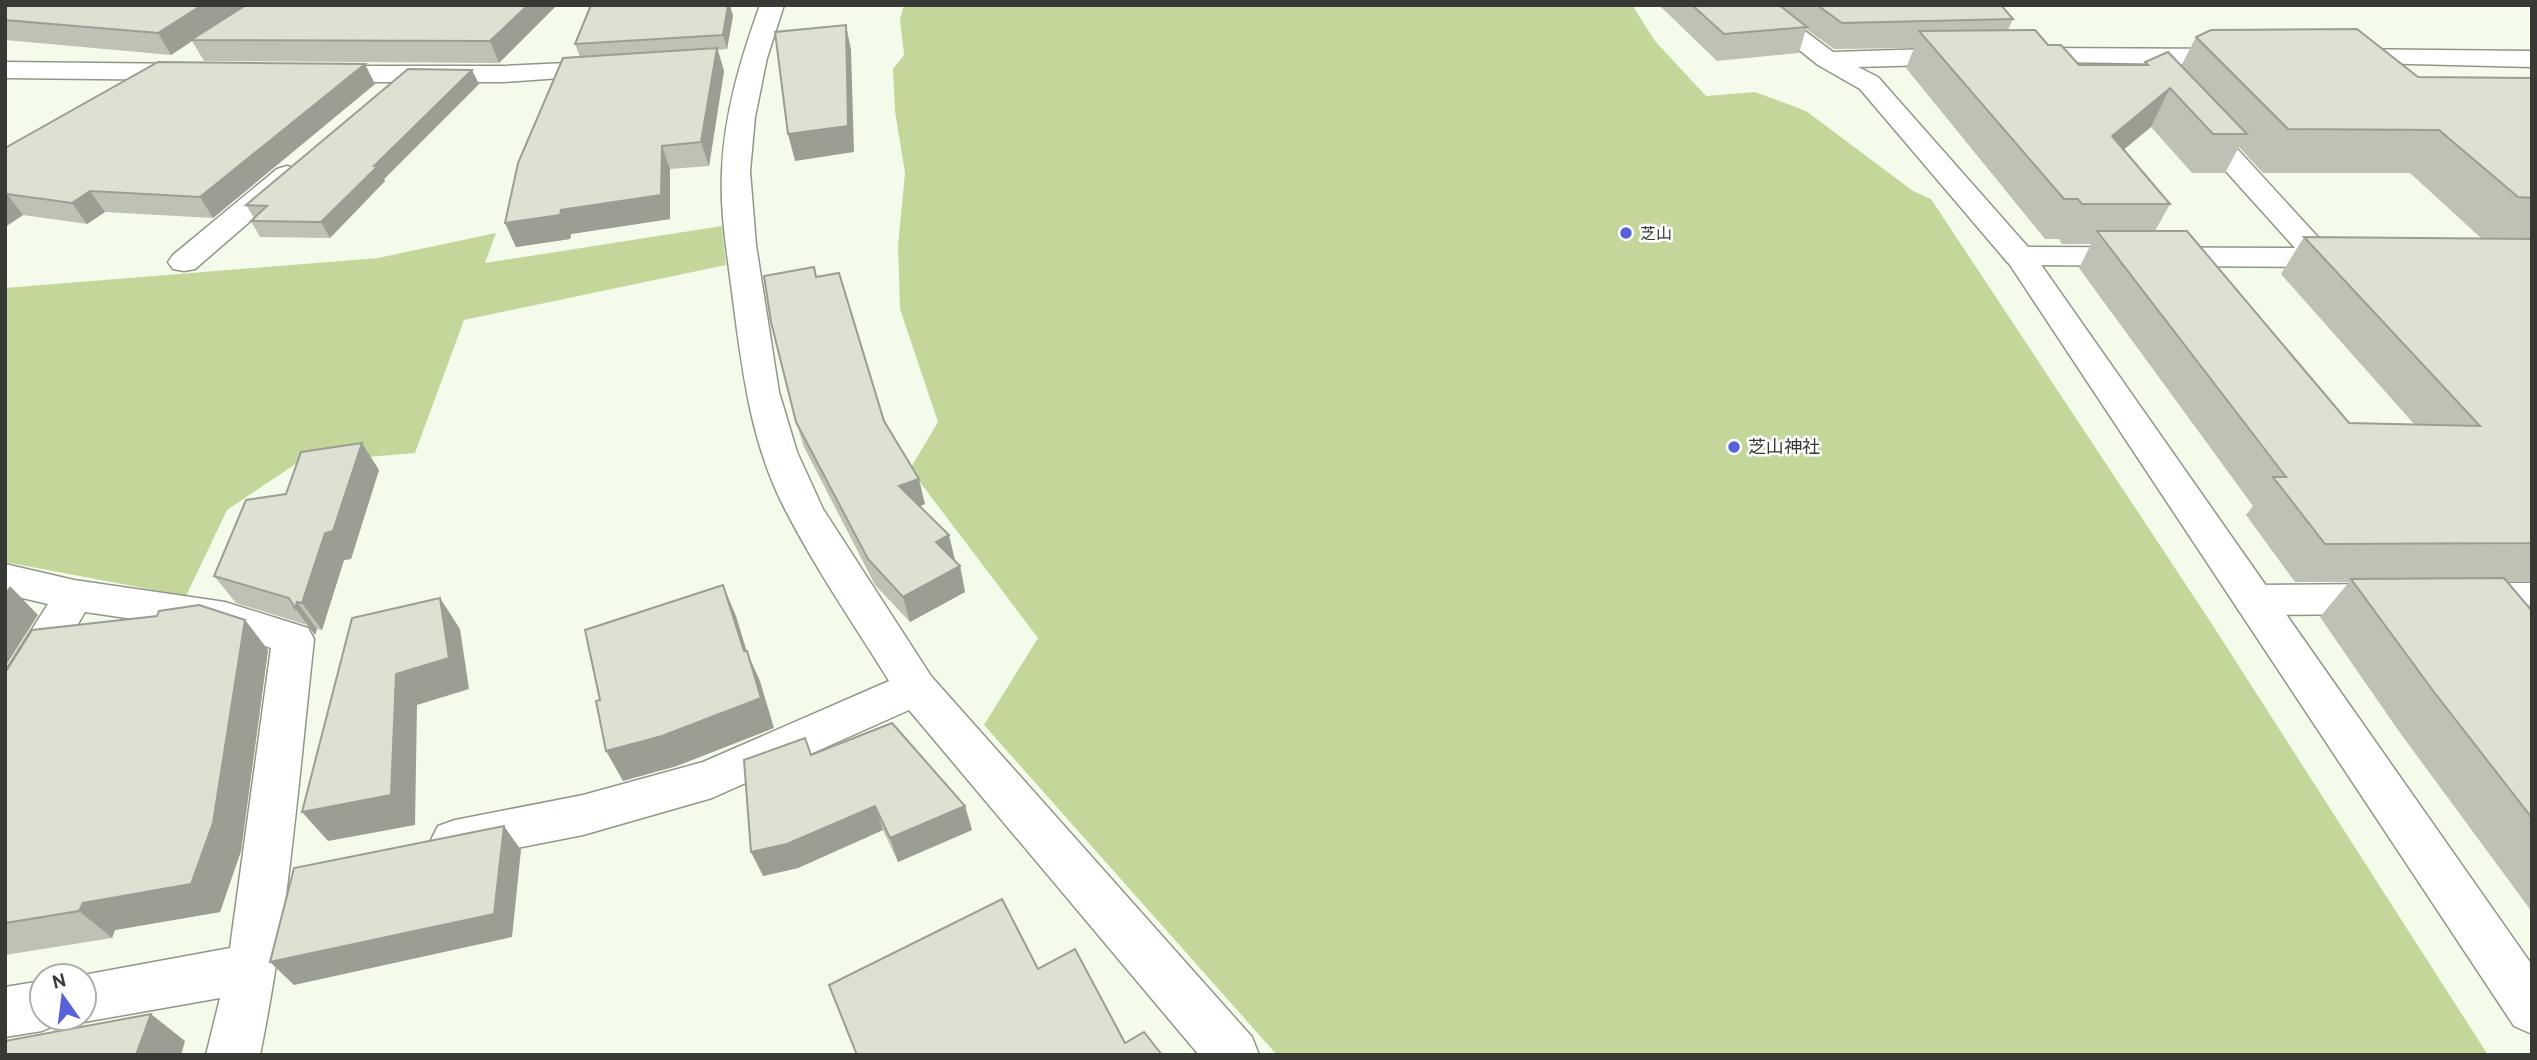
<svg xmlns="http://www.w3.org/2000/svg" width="2537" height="1060" font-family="Overpass,'Noto Sans JP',sans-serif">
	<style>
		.green { fill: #c3d79b }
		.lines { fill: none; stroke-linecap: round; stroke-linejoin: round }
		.street-casing { stroke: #919688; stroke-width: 3 }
		.secondary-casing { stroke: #919688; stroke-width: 3 }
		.street { fill: #fff; fill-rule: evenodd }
		.secondary { fill: #fff; fill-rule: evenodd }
		.wall { fill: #bdc2b5; fill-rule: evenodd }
		.shaded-wall { fill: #9a9e93 }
		.building { fill: #dce1d2; stroke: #9a9e93; stroke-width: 2 }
		.poi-dot { fill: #5762d9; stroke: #fff; stroke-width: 2.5 }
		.labels { text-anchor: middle; stroke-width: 5; stroke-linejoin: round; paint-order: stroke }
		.far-poi-label { font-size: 16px; fill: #373a34; stroke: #fff; text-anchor: start }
		.poi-label { font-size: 18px; fill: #373a34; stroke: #fff; text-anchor: start }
	</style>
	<rect width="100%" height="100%" fill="#f5fbeb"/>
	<g class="green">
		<path d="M 904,5 L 1632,5 L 1655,41 L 1706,96 L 1755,92 L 1806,111 L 1913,191 L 1931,199 L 2208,618 L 2488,1055 L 1277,1055 L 984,725 L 1038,638 L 910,469 L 938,422 L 900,309 L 898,246 L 905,173 L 895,111 L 893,69 L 904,55 L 900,19 Z"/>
		<path d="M 722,226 L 726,265 L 464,320 L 415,453 L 297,463 L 227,510 L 186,596 L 5,562 L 5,288 L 378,258 L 496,233 L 485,263 Z"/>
	</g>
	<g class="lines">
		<g class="street-casing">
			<g id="street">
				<path d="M 760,5 L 784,5 L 767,58 L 755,117 L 750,171 L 756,245 L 779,392 L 797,452 L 823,509 L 931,676 L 1252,1037 L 1259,1055 L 1199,1055 L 909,710 L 712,798 L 583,835 L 455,860 L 438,854 L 431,840 L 438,826 L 455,820 L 583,795 L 703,762 L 889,681 C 855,626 817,571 787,513 C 750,444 742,368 732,292 C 727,253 720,211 722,171 C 724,114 741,58 760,5 Z"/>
				<path d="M 1743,5 L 1770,5 L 1833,52 L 1962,48 L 1971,51 L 1975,56 L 1971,61 L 1962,64 L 1858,67 L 1878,77 L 2028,247 L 2295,248 L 2187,128 L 2183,122 L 2187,116 L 2197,114 L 2207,116 L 2328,248 L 2354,250 L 2358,257 L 2354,264 L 2321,267 L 2019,265 L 2008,263 L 1860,89 L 1818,65 Z"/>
				<path d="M 2018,48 L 2238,49 L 2247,52 L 2251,57 L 2247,62 L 2238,65 L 2009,61 L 2005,56 L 2009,51 Z"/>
				<path d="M 2340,49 L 2532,51 L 2532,67 L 2331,62 L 2327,57 L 2331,52 Z"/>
				<path d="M 608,61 L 617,64 L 621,69 L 617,74 L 504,82 L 319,82 L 310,79 L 306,74 L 310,69 L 319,66 L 504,66 Z"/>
				<path d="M 5,62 L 192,64 L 201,67 L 205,72 L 201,77 L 192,80 L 5,78 Z"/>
				<path d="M 287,166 L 297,169 L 301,175 L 297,181 L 195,269 L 184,271 L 173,269 L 168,262 L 173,255 L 277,169 Z"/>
				<path d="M 5,564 L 74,580 L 225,602 L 308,628 L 314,639 C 299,778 288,917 260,1055 L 206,1055 L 220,998 L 84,1022 L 73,1018 L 84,1018 L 84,976 L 78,976 L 230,948 L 271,648 L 224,632 L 85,612 L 20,722 L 5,727 L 5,672 L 48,604 L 5,594 Z"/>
				<path d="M 2469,583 L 2532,583 L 2532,613 L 2469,613 L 2455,609 L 2449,598 L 2455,587 Z"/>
				<path d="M 2388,584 L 2402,588 L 2408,599 L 2402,610 L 2388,614 L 2253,615 L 2239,611 L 2233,600 L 2239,589 L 2253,585 Z"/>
				<path d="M 42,981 L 42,1018 L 63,1018 L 60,1023 L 42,1031 L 5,1037 L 5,987 Z"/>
			</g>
		</g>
		<g class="secondary-casing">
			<path id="secondary" d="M 2019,247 L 2030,249 L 2532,965 L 2532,1034 L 2514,1026 L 2004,256 L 2008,249 Z"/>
		</g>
		<use href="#street" class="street"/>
		<use href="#secondary" class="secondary"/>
	</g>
	<g class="wall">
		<path d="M 5,5 L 557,5 L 499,63 L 204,61 L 192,41 L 171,55 L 5,40 Z"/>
		<path d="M 1659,5 L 2001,5 L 2013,19 L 2008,30 L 2048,45 L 2079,65 L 2144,65 L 2145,62 L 2181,66 L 2196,37 L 2418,77 L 2532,78 L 2532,581 L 2506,581 L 2528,606 L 2532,602 L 2532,912 L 2398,730 L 2320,617 L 2349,582 L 2295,582 L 2246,515 L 2253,506 L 2079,268 L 2091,244 L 2062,244 L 2059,239 L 2045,239 L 1906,68 L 1914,48 L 1834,49 L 1806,29 L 1799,53 L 1717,61 ZM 2151,127 L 2192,173 L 2225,173 L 2239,147 L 2263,173 L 2410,173 L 2481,238 L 2304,237 L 2281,274 L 2414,424 L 2349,423 L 2155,231 L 2170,204 L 2124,149 Z"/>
		<path d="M 733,16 L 727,49 L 718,50 L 724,71 L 709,166 L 670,169 L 670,219 L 571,234 L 570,239 L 516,247 L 505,223 L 580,57 L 575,44 Z"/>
		<path d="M 375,84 L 213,218 L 105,212 L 87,224 L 23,215 L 5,227 L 5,148 Z"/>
		<path d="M 479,84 L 384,179 L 385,181 L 330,238 L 260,237 L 251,221 L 254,218 L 246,205 Z"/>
		<path d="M 816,277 L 884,421 L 925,504 L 920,506 L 955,560 L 954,561 L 960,566 L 965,592 L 910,622 L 875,585 L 804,447 L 796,422 Z"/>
		<path d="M 379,470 L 351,559 L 344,560 L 322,630 L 317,629 L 315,635 L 307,625 L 236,603 L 214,576 L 286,494 Z"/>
		<path d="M 245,620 L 268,650 L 241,851 L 220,912 L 115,930 L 112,938 L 5,955 L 5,673 Z"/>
		<path d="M 805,738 L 812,755 L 965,806 L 972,830 L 898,862 L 883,830 L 798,868 L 763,876 Z"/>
	</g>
	<g class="shaded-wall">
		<path d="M 202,5 L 248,5 L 191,40 L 192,41 L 171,55 L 158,33 Z"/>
		<path d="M 528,5 L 557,5 L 499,63 L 490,41 Z"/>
		<path d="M 728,5 L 730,5 L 733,16 L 727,49 L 723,35 Z"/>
		<path d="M 846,25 L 851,50 L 854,152 L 795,161 L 788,134 Z"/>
		<path d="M 717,48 L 724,71 L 709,166 L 701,142 Z"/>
		<path d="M 365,64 L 375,84 L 213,218 L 200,197 Z"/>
		<path d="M 472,70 L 479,84 L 384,179 L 385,181 L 330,238 L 321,222 L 374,166 Z"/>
		<path d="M 2170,88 L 2151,127 L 2093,175 L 2112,136 Z"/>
		<path d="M 662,146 L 670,169 L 670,219 L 571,234 L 570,239 L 516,247 L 505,223 L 561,210 Z"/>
		<path d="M 90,191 L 105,212 L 87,224 L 72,203 Z"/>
		<path d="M 7,194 L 23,215 L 5,227 L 5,196 Z"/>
		<path d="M 362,443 L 379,470 L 351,559 L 344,560 L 322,630 L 302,603 L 325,533 Z"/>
		<path d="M 919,479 L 925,504 L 905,512 L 899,486 Z"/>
		<path d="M 949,535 L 955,560 L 942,568 L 936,542 Z"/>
		<path d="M 960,566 L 965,592 L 910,622 L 903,597 Z"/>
		<path d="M 723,585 L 736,616 L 747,652 L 760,681 L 774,728 L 677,766 L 623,781 L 606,751 L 744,651 Z"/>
		<path d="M 10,586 L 38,615 L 5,667 L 5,593 Z"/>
		<path d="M 440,598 L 460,629 L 469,689 L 417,705 L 415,825 L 328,841 L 302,812 Z"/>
		<path d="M 297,602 L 317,629 L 315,635 L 295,608 Z"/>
		<path d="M 245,620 L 268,650 L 241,851 L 220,912 L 115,930 L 112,938 L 79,911 L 83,903 Z"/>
		<path d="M 875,806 L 883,830 L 798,868 L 763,876 L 751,852 Z"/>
		<path d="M 965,806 L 972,830 L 898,862 L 890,838 Z"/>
		<path d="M 504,826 L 521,850 L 512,937 L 294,985 L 270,962 Z"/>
		<path d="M 151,1014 L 185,1041 L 181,1055 L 136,1055 Z"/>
	</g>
	<g class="building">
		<path d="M 5,5 L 202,5 L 158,33 L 5,20 Z"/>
		<path d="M 246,5 L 528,5 L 490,41 L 191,40 Z"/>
		<path d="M 591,5 L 728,5 L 723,35 L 575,44 Z"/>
		<path d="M 1692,5 L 1779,5 L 1807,27 L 1724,34 Z"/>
		<path d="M 1817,5 L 2001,5 L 2013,19 L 1842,23 Z"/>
		<path d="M 846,25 L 848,126 L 788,134 L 775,32 Z"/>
		<path d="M 2357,29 L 2418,77 L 2532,78 L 2532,198 L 2518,197 L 2439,130 L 2288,129 L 2196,37 L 2211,30 Z"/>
		<path d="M 2035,30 L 2048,45 L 2061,45 L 2079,65 L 2148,65 L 2145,62 L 2168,52 L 2247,134 L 2213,134 L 2170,88 L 2112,136 L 2170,204 L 2082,204 L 2078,199 L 2064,199 L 1919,31 Z"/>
		<path d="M 717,48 L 701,142 L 662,146 L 661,195 L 561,210 L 560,215 L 505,223 L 518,163 L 563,58 Z"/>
		<path d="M 158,62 L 365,64 L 200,197 L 90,191 L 72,203 L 7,194 L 5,196 L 5,148 Z"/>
		<path d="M 408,69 L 472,70 L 374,166 L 378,166 L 321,222 L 251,221 L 267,206 L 246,205 Z"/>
		<path d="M 2097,231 L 2187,231 L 2349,423 L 2480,426 L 2304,237 L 2532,239 L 2532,543 L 2325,544 L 2273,477 L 2286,477 Z"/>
		<path d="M 814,267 L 816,277 L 839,273 L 884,421 L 919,479 L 899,486 L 949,535 L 936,542 L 960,566 L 903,597 L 868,559 L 796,422 L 771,322 L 764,276 Z"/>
		<path d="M 362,443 L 333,531 L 325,533 L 302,603 L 297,602 L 295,608 L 289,598 L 214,576 L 246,500 L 286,494 L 301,452 Z"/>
		<path d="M 2504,578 L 2532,611 L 2532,818 L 2434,692 L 2351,579 Z"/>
		<path d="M 723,585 L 744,651 L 747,651 L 761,698 L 662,736 L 606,751 L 596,701 L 600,700 L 585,630 Z"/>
		<path d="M 440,598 L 449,658 L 396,674 L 391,795 L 302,812 L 352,618 Z"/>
		<path d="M 199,605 L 245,620 L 213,823 L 191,884 L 83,903 L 79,911 L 5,923 L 5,673 L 32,630 L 157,616 L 159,611 Z"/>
		<path d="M 892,723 L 965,806 L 890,838 L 875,806 L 787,844 L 751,852 L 744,760 L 805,738 L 811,755 Z"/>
		<path d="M 504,826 L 494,914 L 270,962 L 294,868 Z"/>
		<path d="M 1002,899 L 1038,969 L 1075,949 L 1125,1043 L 1144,1032 L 1162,1055 L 857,1055 L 829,985 Z"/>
		<path d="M 151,1014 L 136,1055 L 5,1055 L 5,1041 Z"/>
	</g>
	<g class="poi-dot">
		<circle cx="1626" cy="233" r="7"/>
		<circle cx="1734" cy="447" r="7"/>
	</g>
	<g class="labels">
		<g class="far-poi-label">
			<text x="1640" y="239">芝山</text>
		</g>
		<g class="poi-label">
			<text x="1748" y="453">芝山神社</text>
		</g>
	</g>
	<rect width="2537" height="1060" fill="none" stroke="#373a34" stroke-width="14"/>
	<g transform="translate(63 997) rotate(346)"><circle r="33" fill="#ffffff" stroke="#afb0ae" stroke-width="2"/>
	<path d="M0-5L12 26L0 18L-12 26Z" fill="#5762d9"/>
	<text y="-10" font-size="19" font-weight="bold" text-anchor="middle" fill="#373a34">N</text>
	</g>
</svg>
